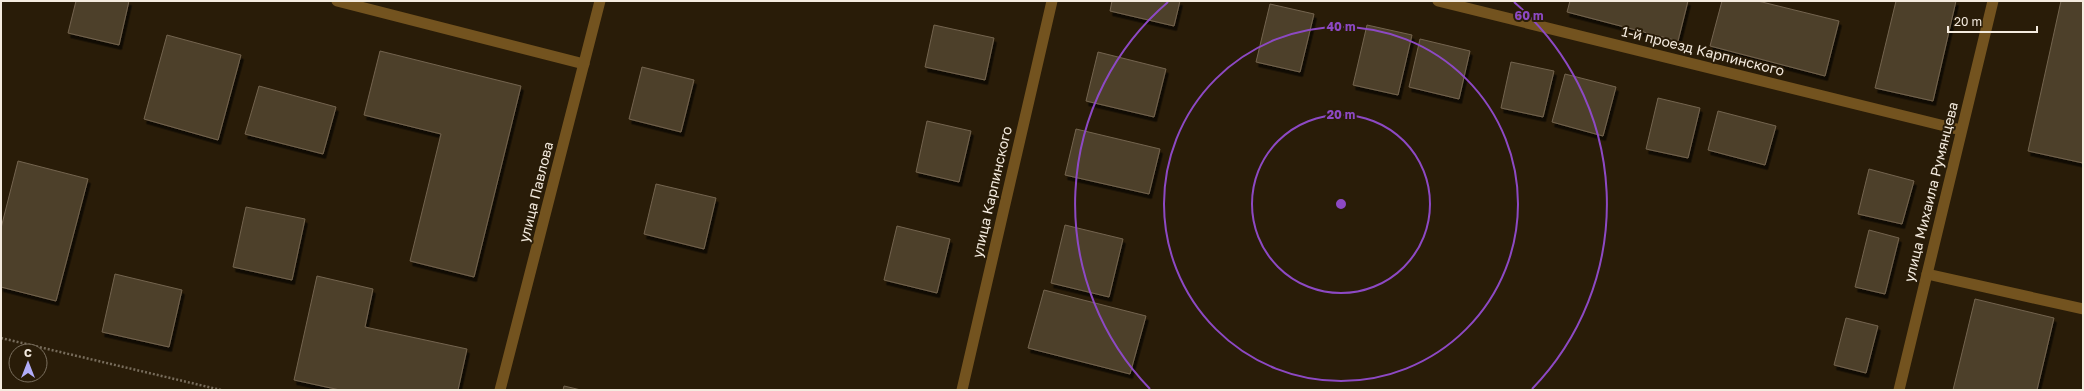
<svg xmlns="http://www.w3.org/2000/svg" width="2084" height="391" font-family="'Golos Text',sans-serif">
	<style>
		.building { fill: #4e402c; stroke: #73644e; filter: url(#shadow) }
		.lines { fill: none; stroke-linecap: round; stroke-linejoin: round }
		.path { stroke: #776c5b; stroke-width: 2.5; stroke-dasharray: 2 2; stroke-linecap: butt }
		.service { stroke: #73531f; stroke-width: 11 }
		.minor { stroke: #73531f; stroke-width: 11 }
		.ring { fill: none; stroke: #8d49c4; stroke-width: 2 }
		.labels { text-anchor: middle; stroke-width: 4; stroke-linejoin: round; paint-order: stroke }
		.street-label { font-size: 14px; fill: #f4ebdf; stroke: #291c08 }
		.centre { fill: #8d49c4; stroke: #291c08; stroke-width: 2 }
		.ring-label { font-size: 12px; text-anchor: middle; font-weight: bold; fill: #8d49c4; stroke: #291c08; stroke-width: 4; stroke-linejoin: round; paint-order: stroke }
	</style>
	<defs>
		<filter id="shadow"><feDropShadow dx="2.5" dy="4.5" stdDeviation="0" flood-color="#0009"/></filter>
	</defs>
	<rect width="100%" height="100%" fill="#291c08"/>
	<g class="building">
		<path d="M 76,1 L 129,1 L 119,45 L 68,33 Z"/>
		<path d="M 1112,1 L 1180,1 L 1174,26 L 1110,11 Z"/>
		<path d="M 1570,1 L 1688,1 L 1678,41 L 1567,12 Z"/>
		<path d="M 1722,1 L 1758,1 L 1839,21 L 1825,76 L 1710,46 Z"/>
		<path d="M 1896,1 L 1956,1 L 1933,101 L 1875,88 Z"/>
		<path d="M 2061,1 L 2083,1 L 2083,163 L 2028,151 Z"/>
		<path d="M 1270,4 L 1314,14 L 1300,72 L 1256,62 Z"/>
		<path d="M 934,25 L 994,38 L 985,80 L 925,67 Z"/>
		<path d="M 1367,25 L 1412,35 L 1398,95 L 1353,85 Z"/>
		<path d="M 167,35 L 241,55 L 218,140 L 144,119 Z"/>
		<path d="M 1420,39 L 1470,51 L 1459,99 L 1409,87 Z"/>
		<path d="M 380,51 L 521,86 L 474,277 L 410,261 L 441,134 L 364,115 Z"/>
		<path d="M 1098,52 L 1166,69 L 1154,117 L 1086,101 Z"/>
		<path d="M 1511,62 L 1554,71 L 1543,117 L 1501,108 Z"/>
		<path d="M 642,67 L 694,80 L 681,132 L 629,119 Z"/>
		<path d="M 1565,74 L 1616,87 L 1603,136 L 1552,122 Z"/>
		<path d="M 259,86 L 336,107 L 323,154 L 245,134 Z"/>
		<path d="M 1658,98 L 1700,108 L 1688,158 L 1646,149 Z"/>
		<path d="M 1718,111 L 1776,126 L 1765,165 L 1708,150 Z"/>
		<path d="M 927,121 L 971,131 L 959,182 L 916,172 Z"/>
		<path d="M 1076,129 L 1160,149 L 1149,194 L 1065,175 Z"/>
		<path d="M 18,161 L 88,179 L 56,301 L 1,287 L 1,228 Z"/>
		<path d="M 1869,169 L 1914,181 L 1902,224 L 1858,214 Z"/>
		<path d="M 656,184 L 716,198 L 704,249 L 644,234 Z"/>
		<path d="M 246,207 L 305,219 L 292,280 L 233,267 Z"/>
		<path d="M 1065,225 L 1123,239 L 1109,297 L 1051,283 Z"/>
		<path d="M 897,226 L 950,239 L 937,293 L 884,280 Z"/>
		<path d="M 1869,230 L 1899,238 L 1885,294 L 1855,287 Z"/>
		<path d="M 115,274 L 182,290 L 169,347 L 102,332 Z"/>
		<path d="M 317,276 L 373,289 L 365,327 L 467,349 L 458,390 L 340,390 L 294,380 Z"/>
		<path d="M 1044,290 L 1146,316 L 1130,374 L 1028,348 Z"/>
		<path d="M 1975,299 L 2054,318 L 2037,390 L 1953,390 Z"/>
		<path d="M 1846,318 L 1878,326 L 1866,373 L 1834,365 Z"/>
		<path d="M 564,386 L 581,390 L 563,390 Z"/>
	</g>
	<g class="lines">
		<path class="path" d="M 1,338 L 221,390"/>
		<path class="service" d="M 1927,274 L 2083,309"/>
		<g class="minor">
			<path d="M 337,1 L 584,64"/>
			<path d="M 1438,1 L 1961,130"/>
			<path d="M 500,390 L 600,1"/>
			<path d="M 962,390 L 1052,1"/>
			<path d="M 1899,390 L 1993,1"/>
		</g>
	</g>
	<g class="ring">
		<circle cx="1341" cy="204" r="89"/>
		<circle cx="1341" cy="204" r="177"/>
		<path d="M1150 389A266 266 0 0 1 1168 2M1514 2A266 266 0 0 1 1532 389"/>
	</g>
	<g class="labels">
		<g class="street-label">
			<text transform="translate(1703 51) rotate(14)" y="5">1-й проезд Карпинского</text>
			<text transform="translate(536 192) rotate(-76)" y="5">улица Павлова</text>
			<text transform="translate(992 192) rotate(-77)" y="5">улица Карпинского</text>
			<text transform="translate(1931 192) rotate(-76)" y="5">улица Михаила Румянцева</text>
		</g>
	</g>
	<circle cx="1341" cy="204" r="6" class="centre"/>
	<g class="ring-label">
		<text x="1529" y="20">60 m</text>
		<text x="1341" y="31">40 m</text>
		<text x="1341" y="119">20 m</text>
	</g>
	<rect width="2084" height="391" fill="none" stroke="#f4ebdf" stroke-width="4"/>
	<g transform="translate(28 363)"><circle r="19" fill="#291c08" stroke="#7a6f5e"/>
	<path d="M0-3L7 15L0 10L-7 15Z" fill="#b2adf9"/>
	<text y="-6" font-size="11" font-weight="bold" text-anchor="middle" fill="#f4ebdf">С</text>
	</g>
	<path d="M1948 26v6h89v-6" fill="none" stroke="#f4ebdf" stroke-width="2"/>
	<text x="1954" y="26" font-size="12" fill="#f4ebdf" stroke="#291c08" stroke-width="3" paint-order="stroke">20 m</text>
</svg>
